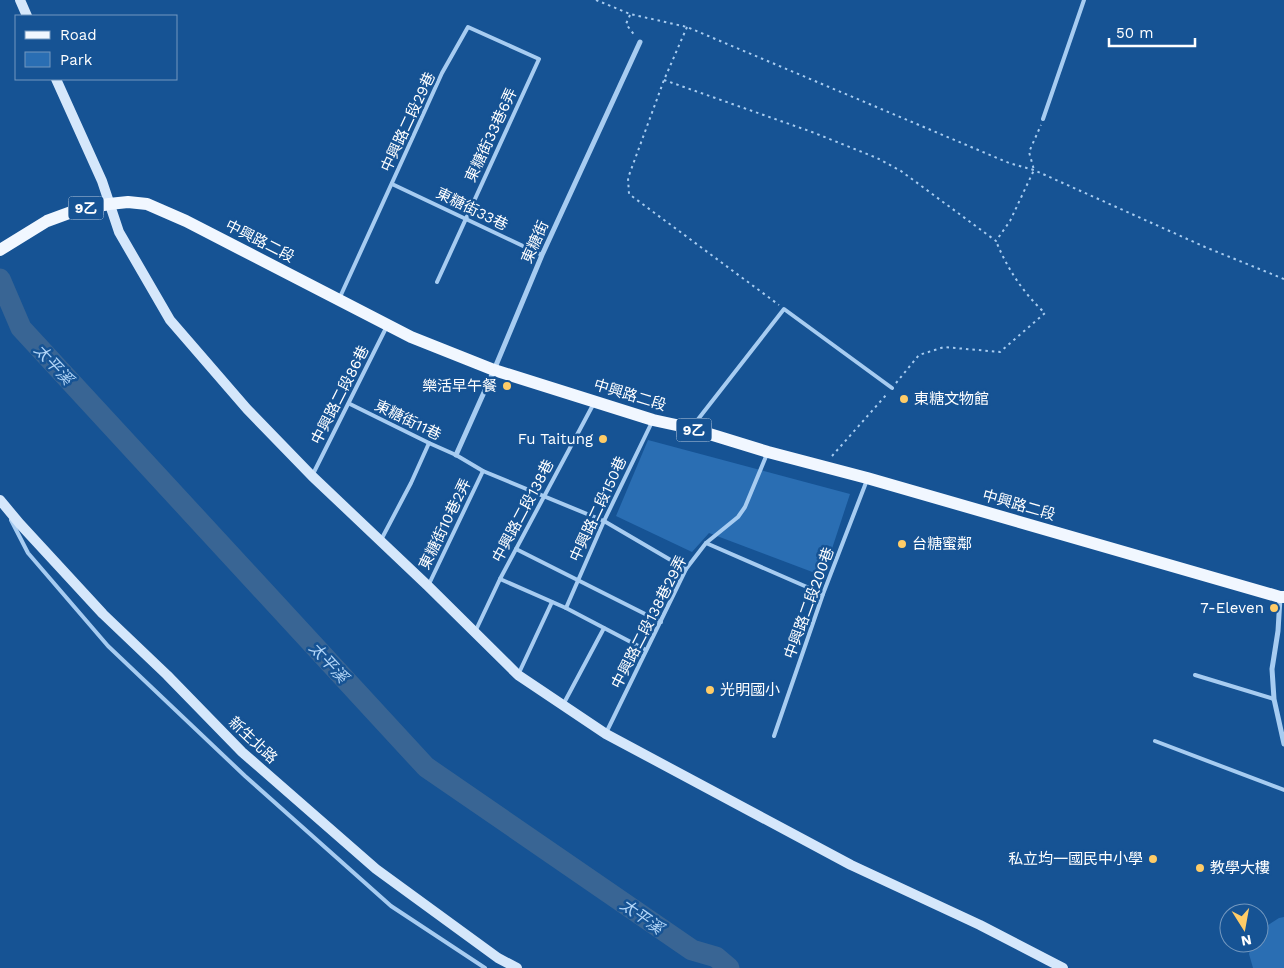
<svg xmlns="http://www.w3.org/2000/svg" width="1284" height="968" font-family="'Work Sans','Noto Sans TC',sans-serif">
	<style>
		.green { fill: #2a6eb3 }
		.lines { fill: none; stroke-linecap: round; stroke-linejoin: round }
		.river { stroke: #396594; stroke-width: 21 }
		.path { stroke: #a7ccf1; stroke-width: 2; stroke-dasharray: 2.5 4; stroke-linecap: butt }
		.lane { stroke: #a7ccf1; stroke-width: 4 }
		.street { stroke: #a7ccf1; stroke-width: 5 }
		.secondary { stroke: #d5e7fb; stroke-width: 10 }
		.primary { stroke: #f1f7ff; stroke-width: 12 }
		.poi-dot { fill: #ffcc67; stroke: #165394; stroke-width: 2 }
		.labels { text-anchor: middle; stroke-width: 5; stroke-linejoin: round; paint-order: stroke }
		.shield { fill: #165394; stroke: #b9cbdf; stroke-width: 1 }
		.shield-label { font-size: 14px; font-weight: bold; fill: #fff }
		.street-label { font-size: 15px; fill: #fff; stroke: #165394 }
		.poi-label { font-size: 15px; fill: #fff; stroke: #165394; text-anchor: end }
		.water-label { font-size: 16px; font-style: italic; fill: #b3d6f8; stroke: #165394 }
	</style>
	<rect width="100%" height="100%" fill="#165394"/>
	<g class="green">
		<path d="M 648,440 L 850,494 L 823,576 L 709,533 L 692,552 L 616,516 Z"/>
		<path d="M 1284,917 L 1284,968 L 1253,968 L 1249,954 L 1252,943 L 1259,943 L 1259,931 L 1279,918 Z"/>
	</g>
	<g class="lines">
		<path class="river" d="M 0,279 L 21,328 L 426,767 L 692,950 L 716,957 L 729,968"/>
		<g class="path">
			<path d="M 596,0 L 630,14 L 687,27 L 1009,163 L 1034,170 L 1205,247 L 1284,279"/>
			<path d="M 630,15 L 626,24 L 635,36"/>
			<path d="M 687,27 L 664,80 L 628,178 L 629,194 L 779,305"/>
			<path d="M 664,80 L 812,132 L 877,158 L 901,171 L 996,241 L 1010,221 L 1034,170 L 1029,152 L 1041,125"/>
			<path d="M 896,383 L 919,355 L 944,347 L 1000,352 L 1045,313 C 1023,293 1007,268 996,241"/>
			<path d="M 832,456 L 887,394"/>
		</g>
		<g class="lane">
			<path d="M 1043,119 L 1084,0"/>
			<path d="M 392,184 L 542,255"/>
			<path d="M 340,297 L 442,73 L 468,27 L 539,59 L 437,282"/>
			<path d="M 350,404 L 429,443 L 456,455 L 483,471 L 604,521 L 686,569"/>
			<path d="M 692,427 L 784,309 L 892,388"/>
			<path d="M 313,474 L 387,326"/>
			<path d="M 11,520 L 28,553 L 108,646 L 245,776 L 391,906 L 485,968"/>
			<path d="M 381,540 L 411,483 L 429,443"/>
			<path d="M 706,543 L 823,594"/>
			<path d="M 516,549 L 661,622"/>
			<path d="M 500,579 L 566,608 L 646,650"/>
			<path d="M 429,584 L 483,471"/>
			<path d="M 566,608 L 604,521 L 652,422"/>
			<path d="M 475,632 L 500,579 L 594,403"/>
			<path d="M 518,675 L 552,602"/>
			<path d="M 1195,675 L 1274,699"/>
			<path d="M 564,703 L 604,628"/>
			<path d="M 606,733 L 686,569 L 706,543 L 738,517 L 745,507 L 767,454"/>
			<path d="M 774,736 L 823,594 L 867,480"/>
			<path d="M 1155,741 L 1284,790"/>
		</g>
		<g class="street">
			<path d="M 456,455 L 494,370 L 542,255 L 640,42"/>
			<path d="M 1280,598 L 1278,631 L 1272,669 L 1274,699 L 1284,744"/>
		</g>
		<g class="secondary">
			<path d="M 20,0 L 27,16"/>
			<path d="M 56,79 L 102,181 L 119,232 L 170,320 L 247,409 L 312,476 L 428,586 L 518,675 L 606,734 L 851,865 L 980,925 L 1063,968"/>
			<path d="M 0,500 L 20,524 L 103,614 L 167,675 L 242,752 L 376,869 L 498,958 L 517,968"/>
		</g>
		<path class="primary" d="M 0,250 L 47,221 L 77,210 L 109,204 L 128,202 L 147,204 L 186,221 L 411,337 L 494,370 L 653,420 L 690,428 L 768,452 L 867,478 L 1280,597 L 1284,597"/>
	</g>
	<g class="poi-dot">
		<circle cx="507" cy="386" r="5"/>
		<circle cx="904" cy="399" r="5"/>
		<circle cx="603" cy="439" r="5"/>
		<circle cx="902" cy="544" r="5"/>
		<circle cx="1274" cy="608" r="5"/>
		<circle cx="710" cy="690" r="5"/>
		<circle cx="1153" cy="859" r="5"/>
		<circle cx="1200" cy="868" r="5"/>
	</g>
	<g class="labels">
		<g class="shield">
			<rect x="68.5" y="196.5" width="35" height="23" rx="4"/>
			<rect x="676.5" y="418.5" width="35" height="23" rx="4"/>
		</g>
		<g class="shield-label">
			<text x="86" y="213">9乙</text>
			<text x="694" y="435">9乙</text>
		</g>
		<g class="street-label">
			<text transform="translate(408 122) rotate(-65)" y="5">中興路二段29巷</text>
			<text transform="translate(491 135) rotate(-65)" y="5">東糖街33巷6弄</text>
			<text transform="translate(472 209) rotate(26)" y="5">東糖街33巷</text>
			<text transform="translate(260 241) rotate(27)" y="5">中興路二段</text>
			<text transform="translate(535 242) rotate(-66)" y="5">東糖街</text>
			<text transform="translate(340 395) rotate(-63)" y="5">中興路二段86巷</text>
			<text transform="translate(630 395) rotate(17)" y="5">中興路二段</text>
			<text transform="translate(408 420) rotate(26)" y="5">東糖街11巷</text>
			<text transform="translate(1019 505) rotate(16)" y="5">中興路二段</text>
			<text transform="translate(598 509) rotate(-65)" y="5">中興路二段150巷</text>
			<text transform="translate(523 511) rotate(-62)" y="5">中興路二段138巷</text>
			<text transform="translate(445 524) rotate(-64)" y="5">東糖街10巷2弄</text>
			<text transform="translate(809 603) rotate(-70)" y="5">中興路二段200巷</text>
			<text transform="translate(649 622) rotate(-63)" y="5">中興路二段138巷29弄</text>
			<text transform="translate(253 740) rotate(43)" y="5">新生北路</text>
		</g>
		<g class="poi-label">
			<text x="497" y="391">樂活早午餐</text>
			<text x="914" y="404" text-anchor="start">東糖文物館</text>
			<text x="593" y="444">Fu Taitung</text>
			<text x="912" y="549" text-anchor="start">台糖蜜鄰</text>
			<text x="1264" y="613">7-Eleven</text>
			<text x="720" y="695" text-anchor="start">光明國小</text>
			<text x="1143" y="864">私立均一國民中小學</text>
			<text x="1210" y="873" text-anchor="start">教學大樓</text>
		</g>
		<g class="water-label">
			<text transform="translate(54 364) rotate(47)" y="6">太平溪</text>
			<text transform="translate(329 662) rotate(47)" y="6">太平溪</text>
			<text transform="translate(642 916) rotate(35)" y="6">太平溪</text>
		</g>
	</g>
	<rect x="15" y="15" width="162" height="65" fill="#165394" stroke="#7398bf"/>
	<rect x="25" y="31" width="25" height="8" fill="#f1f7ff" stroke="#7398bf"/>
	<text x="60" y="40" font-size="15" fill="#ffffff">Road</text>
	<rect x="25" y="52" width="25" height="15" fill="#2a6eb3" stroke="#7398bf"/>
	<text x="60" y="65" font-size="15" fill="#ffffff">Park</text>
	<g transform="translate(1244 928) rotate(169)"><circle r="24" fill="#165394" stroke="#7398bf"/>
	<path d="M0-4L9 19L0 12L-9 19Z" fill="#ffcc67"/>
	<text y="-8" font-size="14" font-weight="bold" text-anchor="middle" fill="#ffffff">N</text>
	</g>
	<path d="M1109 38v8h86v-8" fill="none" stroke="#ffffff" stroke-width="2.5"/>
	<text x="1116" y="38" font-size="15" fill="#ffffff" stroke="#165394" stroke-width="4" paint-order="stroke">50 m</text>
</svg>
